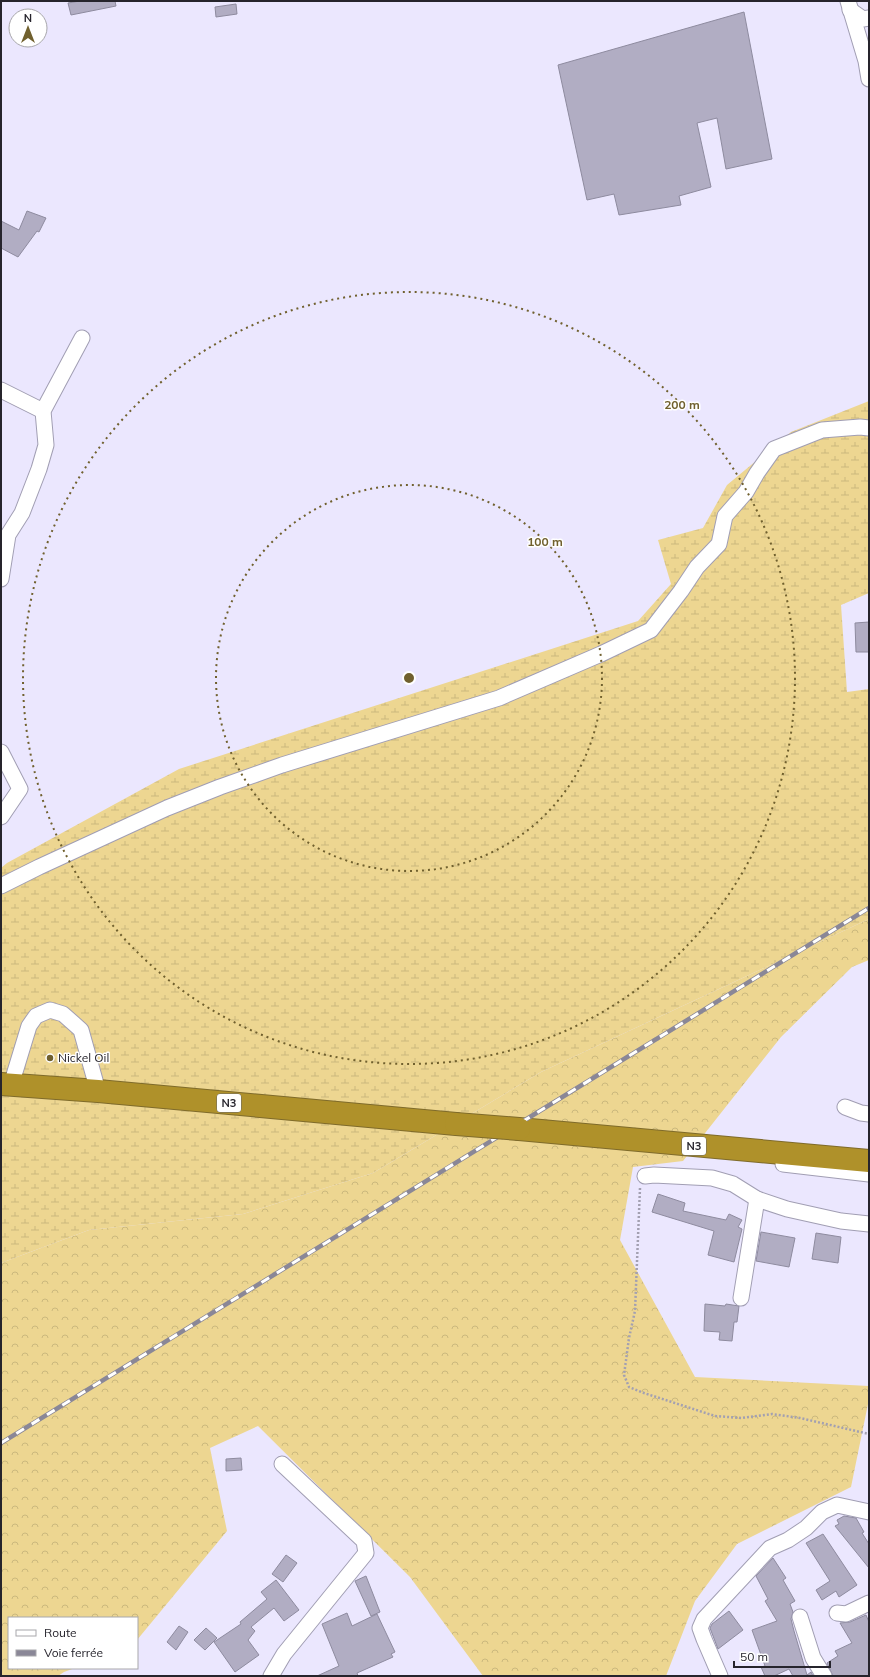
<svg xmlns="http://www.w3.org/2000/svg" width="870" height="1677" font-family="Mulish,sans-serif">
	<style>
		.forest { fill: url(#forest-crowns) }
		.wetland { fill: url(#wetland-marsh) }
		.building { fill: #b1adc3; stroke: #8e8b9f }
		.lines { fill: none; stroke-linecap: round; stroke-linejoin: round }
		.minor-casing { stroke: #a19eb3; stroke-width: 17 }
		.highway-casing { stroke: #7f6b2b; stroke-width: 24 }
		.path { stroke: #a3a0b1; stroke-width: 2.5; stroke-dasharray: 2 2; stroke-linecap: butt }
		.minor { stroke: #fff; stroke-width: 15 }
		.highway { stroke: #af912a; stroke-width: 22 }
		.rail-casing { stroke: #8a8797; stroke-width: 4.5 }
		.rail { stroke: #fff; stroke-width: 3; stroke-dasharray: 9; stroke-linecap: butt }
		.highway-bridge-casing { stroke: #7f6b2b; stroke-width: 24; stroke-linecap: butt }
		.highway-bridge { stroke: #af912a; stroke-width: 22 }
		.ring { fill: none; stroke: #70602e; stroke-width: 2; stroke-dasharray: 2 4 }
		.poi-dot { fill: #70602e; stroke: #fff; stroke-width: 1.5 }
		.labels { text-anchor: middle; stroke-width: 3; stroke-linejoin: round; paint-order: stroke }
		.shield { fill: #fff; stroke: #67666b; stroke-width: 1 }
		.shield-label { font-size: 11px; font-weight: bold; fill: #26242c }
		.poi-label { font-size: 12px; fill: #26242c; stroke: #fff; text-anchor: start }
		.centre { fill: #70602e; stroke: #fff; stroke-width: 2 }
		.ring-label { font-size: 12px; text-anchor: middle; font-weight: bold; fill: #70602e; stroke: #fff; stroke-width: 3; stroke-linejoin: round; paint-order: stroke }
	</style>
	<defs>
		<pattern id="forest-crowns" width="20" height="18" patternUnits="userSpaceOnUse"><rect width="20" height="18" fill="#edd691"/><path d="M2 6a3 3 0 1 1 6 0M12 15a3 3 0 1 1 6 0" fill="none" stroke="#cbb87d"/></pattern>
		<pattern id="wetland-marsh" width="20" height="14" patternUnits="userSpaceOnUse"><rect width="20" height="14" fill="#edd691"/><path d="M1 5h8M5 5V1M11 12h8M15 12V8" fill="none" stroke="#cbb87d"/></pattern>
	</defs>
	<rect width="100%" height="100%" fill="#ebe7fe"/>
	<path class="forest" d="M 869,919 L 869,960 L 852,967 L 781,1037 L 683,1161 L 633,1167 L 620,1240 L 695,1377 L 869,1386 L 869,1399 L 851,1487 L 737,1544 L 695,1601 L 666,1676 L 483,1676 L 410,1577 L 258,1426 L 210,1448 L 227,1531 L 137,1640 L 137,1618 L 9,1618 L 9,1668 L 75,1668 L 64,1672 L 58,1676 L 1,1676 L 1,1263 L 89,1230 L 243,1214 L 373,1173 L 541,1072 Z"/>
	<path class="wetland" d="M 869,401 L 869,593 L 841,605 L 847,692 L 869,689 L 869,919 L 541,1072 L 373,1173 L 243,1214 L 89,1230 L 1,1263 L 1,868 L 7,863 L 179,769 L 638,621 L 671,584 L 658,540 L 703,528 L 727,485 L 791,432 Z"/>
	<g class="building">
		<path d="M 80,1 L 115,1 L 116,6 L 71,15 L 68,3 Z"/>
		<path d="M 236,4 L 237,14 L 216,17 L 215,7 Z"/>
		<path d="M 744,12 L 772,159 L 726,169 L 717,118 L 697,123 L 711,187 L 679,196 L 681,205 L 619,215 L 614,194 L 587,200 L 558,65 Z"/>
		<path d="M 27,211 L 46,218 L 39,232 L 37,231 L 18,257 L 1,248 L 1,221 L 19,230 Z"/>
		<path d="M 869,622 L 869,652 L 856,652 L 855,623 Z"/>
		<path d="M 658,1194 L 685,1203 L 683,1211 L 726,1220 L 729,1214 L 742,1220 L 738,1227 L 742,1229 L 734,1262 L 708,1255 L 714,1231 L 652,1212 Z"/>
		<path d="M 761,1232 L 795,1238 L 789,1267 L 756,1261 Z"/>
		<path d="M 816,1233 L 841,1237 L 838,1263 L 812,1259 Z"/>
		<path d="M 705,1304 L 725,1306 L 726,1304 L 739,1306 L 737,1322 L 734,1322 L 732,1341 L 719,1340 L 720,1332 L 704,1331 Z"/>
		<path d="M 241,1458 L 242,1470 L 226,1471 L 226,1459 Z"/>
		<path d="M 844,1516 L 856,1518 L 864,1532 L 862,1533 L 869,1544 L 869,1568 L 835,1526 L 839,1524 L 837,1520 Z"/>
		<path d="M 823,1534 L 857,1585 L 839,1597 L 836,1591 L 822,1600 L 816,1590 L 830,1581 L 806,1543 Z"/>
		<path d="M 286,1555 L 297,1563 L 283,1582 L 272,1574 Z"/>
		<path d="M 773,1558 L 786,1578 L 783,1580 L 795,1601 L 790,1604 L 793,1612 L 791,1619 L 794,1631 L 807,1675 L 811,1672 L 813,1676 L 793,1676 L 789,1669 L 774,1676 L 765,1676 L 761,1667 L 765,1666 L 752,1630 L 777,1621 L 765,1601 L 768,1599 L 756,1576 Z"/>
		<path d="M 366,1576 L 380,1612 L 371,1616 L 355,1581 Z"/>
		<path d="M 276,1580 L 299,1610 L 284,1621 L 274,1608 L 251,1627 L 255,1631 L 248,1640 L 259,1655 L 235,1672 L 214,1642 L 241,1624 L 240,1622 L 267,1599 L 261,1592 Z"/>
		<path d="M 729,1611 L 743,1630 L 718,1649 L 710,1628 L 712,1624 Z"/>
		<path d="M 347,1613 L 352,1626 L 377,1614 L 395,1652 L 391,1654 L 393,1657 L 357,1673 L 358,1676 L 317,1676 L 339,1666 L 322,1624 Z"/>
		<path d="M 866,1615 L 869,1622 L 869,1676 L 833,1676 L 827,1663 L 838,1656 L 835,1651 L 852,1643 L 840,1623 L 850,1622 Z"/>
		<path d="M 179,1626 L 188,1632 L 176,1650 L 167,1642 Z"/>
		<path d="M 206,1628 L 217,1638 L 205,1650 L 194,1640 Z"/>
	</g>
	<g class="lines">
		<g class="minor-casing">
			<g id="minor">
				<path d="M 848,1 L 866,61 L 869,79"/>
				<path d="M 850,10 L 863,19 L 869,18"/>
				<path d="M 1,390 L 43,411"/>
				<path d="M 1,579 L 8,535 L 22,513 L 39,469 L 46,445 L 43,411 L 82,338"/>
				<path d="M 1,752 L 20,789 L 1,817"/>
				<path d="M 1,886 L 39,867 L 167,808 L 220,787 L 282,765 L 499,698 L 601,654 L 651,630 L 681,591 L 697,567 L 719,544 L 725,516 L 746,492 L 757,473 L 774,449 L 822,430 L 860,427 L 869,428"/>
				<path d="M 11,1085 L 29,1026 L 36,1016 L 50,1010 L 63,1014 L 81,1030 L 98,1091"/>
				<path d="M 845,1107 L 861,1113 L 869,1114"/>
				<path d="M 783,1164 L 869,1174"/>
				<path d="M 645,1176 L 654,1175 L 712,1178 L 733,1184 L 757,1199 L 787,1209 L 841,1221 L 869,1224"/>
				<path d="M 741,1298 L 757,1199"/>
				<path d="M 837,1613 L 846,1614 L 869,1603"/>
				<path d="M 800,1617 L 813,1658 L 824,1676"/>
				<path d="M 271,1676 L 284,1654 L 366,1553 L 364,1541 L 282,1464"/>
				<path d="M 720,1676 L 704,1639 L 700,1628 L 704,1619 L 770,1548 L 788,1540 L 806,1528 L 822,1512 L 837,1505 L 869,1512"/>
			</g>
		</g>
		<g class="highway-casing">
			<g id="highway">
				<path d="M 1,1084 L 98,1091 L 456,1124"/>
				<path d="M 519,1129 L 869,1161"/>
			</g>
		</g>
		<path class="path" d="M 640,1188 L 635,1311 L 629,1338 L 624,1375 L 629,1387 L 644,1393 L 715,1416 L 742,1418 L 772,1414 L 800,1418 L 869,1434"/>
		<use href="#minor" class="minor"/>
		<use href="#highway" class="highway"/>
		<g class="rail-casing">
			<path id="rail" d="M 1,1443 L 869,908"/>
		</g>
		<use href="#rail" class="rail"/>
		<g class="highway-bridge-casing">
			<path id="highway-bridge" d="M 456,1124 L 519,1129"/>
		</g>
		<use href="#highway-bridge" class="highway-bridge"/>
	</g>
	<g class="ring">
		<circle cx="409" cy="678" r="193"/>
		<circle cx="409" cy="678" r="386"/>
	</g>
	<circle class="poi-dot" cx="50" cy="1058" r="4"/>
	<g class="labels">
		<g class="shield">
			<rect x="217" y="1094" width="24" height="18" rx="3"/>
			<rect x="682" y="1137" width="24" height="18" rx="3"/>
		</g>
		<g class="shield-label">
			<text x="229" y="1107">N3</text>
			<text x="694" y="1150">N3</text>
		</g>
		<g class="poi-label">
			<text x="58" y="1062">Nickel Oil</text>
		</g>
	</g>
	<circle cx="409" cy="678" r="6" class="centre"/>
	<g class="ring-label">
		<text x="682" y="409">200 m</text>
		<text x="545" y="546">100 m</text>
	</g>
	<rect width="870" height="1677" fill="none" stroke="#26242c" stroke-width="4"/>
	<rect x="8" y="1617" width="130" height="52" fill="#ffffff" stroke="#a8a7ab"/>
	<rect x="16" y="1630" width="20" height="6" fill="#ffffff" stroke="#a8a7ab"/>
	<text x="44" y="1637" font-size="12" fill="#26242c">Route</text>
	<rect x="16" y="1650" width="20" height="6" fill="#8a8797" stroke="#a8a7ab"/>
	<text x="44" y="1657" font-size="12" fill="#26242c">Voie ferrée</text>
	<g transform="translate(28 28)"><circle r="19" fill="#ffffff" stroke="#a8a7ab"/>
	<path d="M0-3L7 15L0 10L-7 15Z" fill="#70602e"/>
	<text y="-6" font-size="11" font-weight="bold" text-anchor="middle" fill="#26242c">N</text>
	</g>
	<path d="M734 1661v6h96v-6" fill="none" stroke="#26242c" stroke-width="2"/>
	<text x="740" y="1661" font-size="12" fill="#26242c" stroke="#ffffff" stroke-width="3" paint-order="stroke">50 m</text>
</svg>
